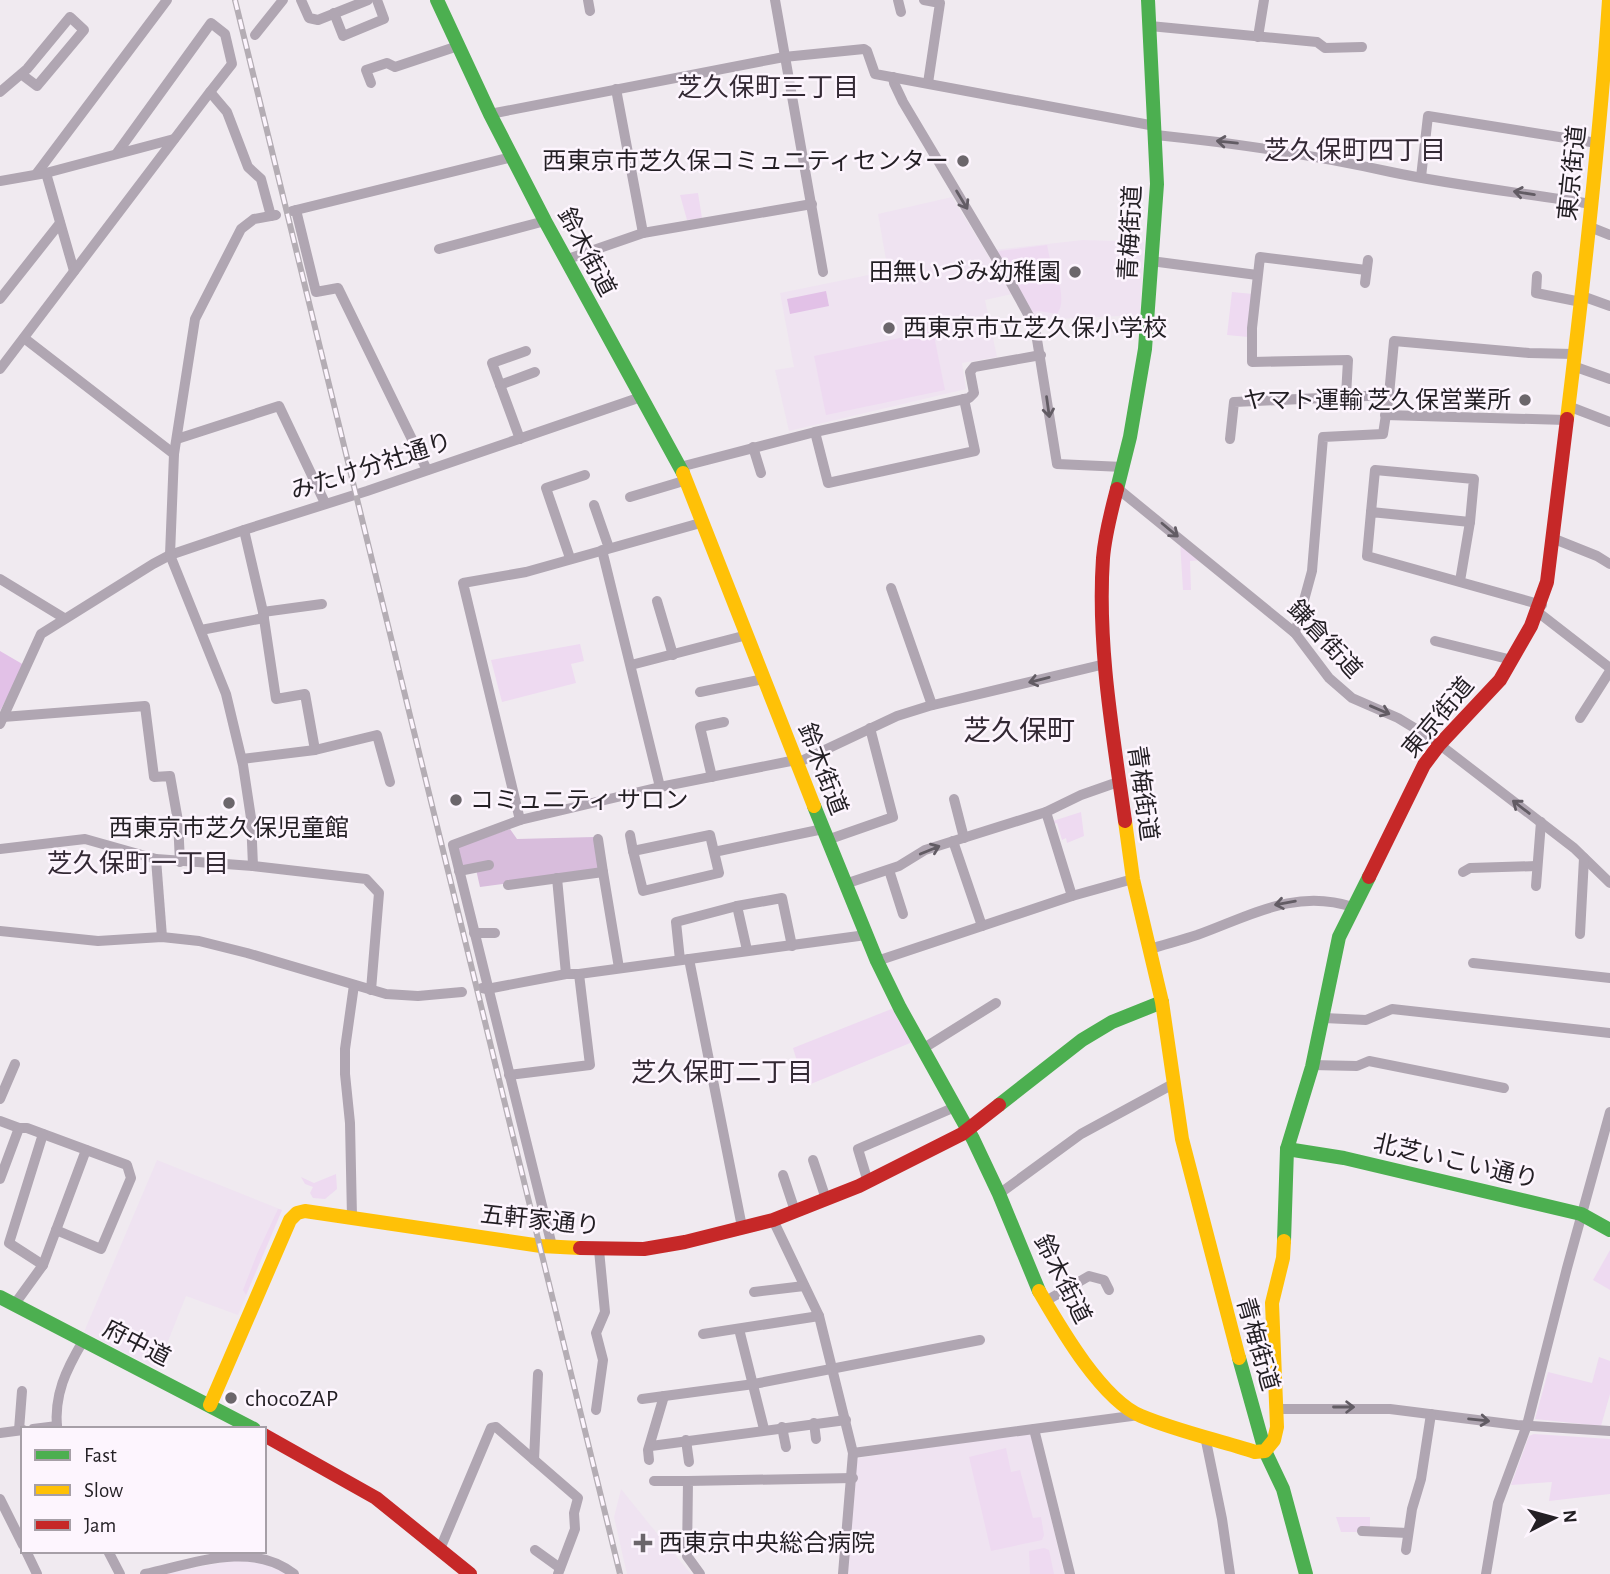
<svg xmlns="http://www.w3.org/2000/svg" width="1610" height="1574" font-family="'Alegreya Sans','Noto Sans JP',sans-serif">
	<style>
		.built { fill: #efe3f1 }
		.green { fill: #eedaf1 }
		.forest { fill: #d8bddc }
		.water { fill: #e2c1e7 }
		.lines { fill: none; stroke-linecap: round; stroke-linejoin: round }
		.street { stroke: #b0a6b2; stroke-width: 10 }
		.fast { stroke: #4caf50; stroke-width: 14 }
		.slow { stroke: #ffc107; stroke-width: 14 }
		.jam { stroke: #c62828; stroke-width: 14 }
		.rail-casing { stroke: #b4adb4; stroke-width: 6 }
		.rail { stroke: #fdf5fe; stroke-width: 3.5; stroke-dasharray: 10; stroke-linecap: butt }
		.oneway { stroke: #625c64 }
		.poi-dot { fill: #6b666b; stroke: #fdf5fe; stroke-width: 2.5 }
		.labels { text-anchor: middle; stroke-width: 5; stroke-linejoin: round; paint-order: stroke }
		.poi-label { font-size: 24px; fill: #231f24; stroke: #fdf5fe; text-anchor: start }
		.street-label { font-size: 24px; fill: #231f24; stroke: #fdf5fe }
		.neighbourhood-label { font-size: 26px; fill: #332934; stroke: #fdf5fe }
		.quarter-label { font-size: 28px; fill: #332934; stroke: #fdf5fe }
	</style>
	<rect width="100%" height="100%" fill="#f0eaf0"/>
	<g class="built">
		<path d="M 952,197 L 1012,294 L 985,300 L 997,357 L 962,363 L 966,389 L 789,431 L 775,370 L 794,367 L 780,293 L 888,271 L 878,214 Z"/>
		<path d="M 1083,240 L 1144,242 L 1140,315 L 1037,320 L 993,250 Z"/>
		<path d="M 157,1160 L 282,1210 L 238,1315 L 186,1296 L 157,1369 L 84,1332 Z"/>
		<path d="M 1027,1433 L 1032,1436 L 1064,1574 L 847,1574 L 856,1463 L 859,1458 Z"/>
		<path d="M 621,1489 L 650,1525 L 691,1574 L 627,1574 L 614,1517 Z"/>
		<path d="M 230,1561 L 262,1561 L 287,1574 L 162,1574 Z"/>
	</g>
	<g class="green">
		<path d="M 698,193 L 702,218 L 687,220 L 680,195 Z"/>
		<path d="M 1047,245 L 1053,274 L 1058,276 C 1060,288 1065,304 1057,314 L 1039,311 L 1033,312 L 998,253 L 999,251 Z"/>
		<path d="M 1232,292 L 1253,294 L 1248,337 L 1227,335 Z"/>
		<path d="M 933,331 L 945,390 L 826,415 L 814,356 Z"/>
		<path d="M 1180,542 L 1202,560 L 1190,561 L 1191,590 L 1183,590 Z"/>
		<path d="M 580,644 L 584,661 L 571,664 L 576,683 L 502,702 L 491,660 Z"/>
		<path d="M 1081,812 L 1084,836 L 1067,843 L 1066,838 L 1062,840 L 1057,823 L 1054,824 L 1053,821 Z"/>
		<path d="M 894,1008 L 915,1041 L 806,1086 L 804,1084 L 793,1048 Z"/>
		<path d="M 336,1174 L 337,1189 L 325,1199 L 313,1198 L 310,1193 L 313,1187 L 305,1184 L 301,1177 L 314,1183 Z"/>
		<path d="M 278,1209 L 282,1210 L 246,1295 L 243,1290 L 257,1254 Z"/>
		<path d="M 1610,1250 L 1610,1290 L 1593,1280 Z"/>
		<path d="M 1599,1357 L 1610,1361 L 1610,1394 L 1601,1426 L 1535,1419 L 1548,1372 L 1592,1383 Z"/>
		<path d="M 1534,1434 L 1610,1439 L 1610,1494 L 1549,1501 L 1552,1482 L 1511,1485 L 1529,1436 Z"/>
		<path d="M 1006,1448 L 1011,1472 L 1020,1470 L 1033,1518 L 1041,1517 L 1044,1535 L 1042,1540 L 991,1551 L 969,1457 Z"/>
		<path d="M 1336,1517 L 1370,1517 L 1370,1528 L 1362,1532 L 1341,1532 Z"/>
		<path d="M 1044,1548 L 1049,1550 L 1054,1574 L 1030,1574 L 1029,1551 Z"/>
	</g>
	<path class="forest" d="M 510,829 L 517,839 L 594,837 L 599,871 L 480,887 L 475,865 L 460,869 L 456,847 Z"/>
	<g class="water">
		<path d="M 826,291 L 829,306 L 790,314 L 787,299 Z"/>
		<path d="M 0,651 L 24,665 L 0,711 Z"/>
	</g>
	<g class="lines">
		<g class="street">
			<path d="M 301,0 L 309,18 L 318,20 L 368,0"/>
			<path d="M 588,0 L 590,11"/>
			<path d="M 775,0 L 823,272"/>
			<path d="M 898,0 L 901,12"/>
			<path d="M 924,0 L 940,3 L 928,83"/>
			<path d="M 334,13 L 343,36 L 384,19 L 377,0"/>
			<path d="M 1150,26 L 1317,42 L 1325,48 L 1362,47"/>
			<path d="M 255,35 L 283,0"/>
			<path d="M 1258,37 L 1264,0"/>
			<path d="M 893,77 L 894,83 L 903,102 L 1012,285 L 1035,327 L 1057,464 L 1123,467"/>
			<path d="M 371,83 L 366,70 L 387,63 L 395,67 L 458,46"/>
			<path d="M 616,89 L 643,233"/>
			<path d="M 0,92 L 27,69 L 70,17 L 84,30 L 37,86 L 21,74"/>
			<path d="M 490,114 L 784,57 L 864,49 L 867,51 L 875,74 L 1155,126"/>
			<path d="M 1156,135 C 1236,143 1313,155 1391,172 C 1457,186 1525,193 1591,204"/>
			<path d="M 117,153 L 211,23 L 225,34 L 232,64 L 210,92"/>
			<path d="M 37,173 L 167,0"/>
			<path d="M 46,173 L 74,271"/>
			<path d="M 1421,177 L 1428,116 L 1597,143"/>
			<path d="M 0,181 L 46,173 L 174,139"/>
			<path d="M 296,210 L 316,292 L 338,288 L 427,470"/>
			<path d="M 292,211 L 512,157"/>
			<path d="M 1590,227 L 1610,235"/>
			<path d="M 439,249 L 545,221"/>
			<path d="M 565,260 L 643,233 L 812,204"/>
			<path d="M 1151,261 L 1257,275"/>
			<path d="M 1537,276 L 1536,293 L 1581,302"/>
			<path d="M 1365,283 L 1368,260"/>
			<path d="M 1582,296 L 1610,306"/>
			<path d="M 0,299 L 60,223"/>
			<path d="M 24,338 L 174,454"/>
			<path d="M 1573,366 L 1610,379"/>
			<path d="M 0,369 L 210,92 L 227,112 L 248,167 L 261,179 L 271,216"/>
			<path d="M 500,385 L 535,372"/>
			<path d="M 1346,396 L 1348,360 L 1252,362 L 1252,328 L 1260,257 L 1366,270"/>
			<path d="M 1568,406 L 1610,422"/>
			<path d="M 1385,415 L 1566,420"/>
			<path d="M 815,432 L 828,483 L 975,451 L 964,399"/>
			<path d="M 177,439 L 279,406 L 325,503"/>
			<path d="M 520,439 L 492,363 L 526,351"/>
			<path d="M 1230,439 L 1234,402 L 1389,395"/>
			<path d="M 753,447 L 761,473"/>
			<path d="M 680,467 L 815,432 L 969,398 L 974,393 L 970,372 L 974,367 L 1041,355"/>
			<path d="M 1117,488 L 1295,633 L 1329,678 L 1352,698 L 1398,718 L 1431,738 L 1574,848 L 1610,883"/>
			<path d="M 630,497 L 687,480"/>
			<path d="M 594,505 L 609,548"/>
			<path d="M 1371,512 L 1375,470 L 1474,479 L 1470,522"/>
			<path d="M 244,530 L 263,612 L 276,699 L 305,694 L 315,750"/>
			<path d="M 1552,538 L 1597,556 L 1610,564"/>
			<path d="M 602,550 L 660,787"/>
			<path d="M 570,558 L 546,488 L 585,475"/>
			<path d="M 0,579 L 64,618"/>
			<path d="M 1460,581 L 1470,522 L 1371,512 L 1367,556 L 1542,605"/>
			<path d="M 891,588 L 932,705"/>
			<path d="M 657,601 L 673,655"/>
			<path d="M 263,612 L 322,604"/>
			<path d="M 1539,613 L 1610,668"/>
			<path d="M 201,630 L 264,618"/>
			<path d="M 1295,633 L 1312,571 L 1323,437 L 1383,434 L 1389,395 L 1394,341 L 1529,353 L 1574,354"/>
			<path d="M 1435,641 L 1512,660"/>
			<path d="M 631,665 L 747,635"/>
			<path d="M 700,692 L 764,679"/>
			<path d="M 3,717 L 145,706 L 154,777 L 170,776 L 178,821 L 180,862"/>
			<path d="M 1580,718 L 1610,671"/>
			<path d="M 0,724 L 41,634 L 153,564 L 170,555 L 244,530 L 367,491 L 641,397"/>
			<path d="M 242,759 L 315,750 L 377,735 L 390,782"/>
			<path d="M 797,763 L 897,716 L 929,706 L 1105,664"/>
			<path d="M 712,777 L 700,727 L 724,722"/>
			<path d="M 954,799 L 964,838"/>
			<path d="M 1046,812 L 1072,896"/>
			<path d="M 520,820 L 660,787 L 796,760"/>
			<path d="M 630,835 L 633,851"/>
			<path d="M 598,839 L 603,872"/>
			<path d="M 827,840 L 893,817 L 870,728"/>
			<path d="M 953,841 L 982,926"/>
			<path d="M 0,849 L 85,839 L 156,859 L 253,866 L 366,879 L 379,893 L 371,990"/>
			<path d="M 714,852 L 710,835 L 633,851 L 643,891 L 719,873 L 714,852 L 823,829"/>
			<path d="M 156,859 L 162,937"/>
			<path d="M 253,866 L 251,818 L 243,765 L 226,694 L 170,555 L 174,454 L 195,319 L 241,229 L 254,219 L 276,215"/>
			<path d="M 889,870 L 903,914"/>
			<path d="M 459,871 L 489,865"/>
			<path d="M 1463,872 L 1470,868 L 1537,866"/>
			<path d="M 557,878 L 566,974"/>
			<path d="M 845,884 L 899,866 L 925,850 L 1046,812 L 1081,795 L 1118,782"/>
			<path d="M 508,885 L 603,872 L 619,968"/>
			<path d="M 1536,886 L 1541,822"/>
			<path d="M 737,906 L 747,950"/>
			<path d="M 0,931 L 98,941 L 162,937 L 199,941 L 247,953 L 386,994 L 418,996 L 462,992"/>
			<path d="M 474,933 L 495,933"/>
			<path d="M 1580,934 L 1584,858"/>
			<path d="M 1150,949 C 1166,944 1182,940 1197,935 C 1250,916 1295,888 1353,907"/>
			<path d="M 689,959 L 742,1227"/>
			<path d="M 680,960 L 676,922 L 737,906 L 782,898 L 792,946"/>
			<path d="M 877,961 L 1072,896 L 1133,879"/>
			<path d="M 1473,963 L 1610,978"/>
			<path d="M 482,988 L 487,989 L 566,974 L 579,974 L 866,935"/>
			<path d="M 1324,1018 L 1366,1020 L 1392,1009 L 1610,1033"/>
			<path d="M 924,1048 L 996,1003"/>
			<path d="M 1312,1065 L 1357,1066 L 1369,1061 L 1504,1088"/>
			<path d="M 509,1075 L 590,1065 L 579,974"/>
			<path d="M 0,1099 L 15,1064"/>
			<path d="M 0,1121 L 19,1128 L 27,1128 L 127,1165 L 131,1178 L 101,1249 L 56,1230"/>
			<path d="M 813,1160 L 826,1199"/>
			<path d="M 783,1175 L 795,1211"/>
			<path d="M 0,1179 L 19,1128"/>
			<path d="M 868,1182 L 858,1149 L 955,1107"/>
			<path d="M 999,1194 L 1081,1134 L 1173,1084"/>
			<path d="M 352,1217 L 350,1123 L 345,1074 L 345,1049 L 354,985"/>
			<path d="M 773,1220 L 819,1316 L 853,1453 L 843,1574"/>
			<path d="M 552,1246 L 453,845 L 520,820 L 463,583 L 526,572 L 704,522"/>
			<path d="M 43,1265 L 9,1243 L 43,1134"/>
			<path d="M 754,1292 L 804,1286"/>
			<path d="M 1044,1302 L 1089,1276 L 1104,1280 L 1109,1290"/>
			<path d="M 14,1305 L 43,1265 L 86,1150"/>
			<path d="M 739,1329 L 764,1429"/>
			<path d="M 703,1334 L 819,1316"/>
			<path d="M 642,1399 L 754,1384 L 980,1340"/>
			<path d="M 1276,1409 L 1390,1409 L 1517,1425 L 1610,1431"/>
			<path d="M 596,1410 L 603,1360 L 596,1333 L 605,1312 L 599,1250"/>
			<path d="M 814,1423 L 816,1439"/>
			<path d="M 782,1427 L 786,1447"/>
			<path d="M 33,1429 L 57,1426"/>
			<path d="M 57,1429 C 54,1394 66,1370 83,1341"/>
			<path d="M 1034,1429 L 1070,1574"/>
			<path d="M 19,1430 L 22,1391"/>
			<path d="M 0,1433 L 23,1430"/>
			<path d="M 1205,1436 L 1222,1519 L 1230,1574"/>
			<path d="M 686,1440 L 689,1462"/>
			<path d="M 651,1446 L 846,1420"/>
			<path d="M 853,1453 L 1139,1415"/>
			<path d="M 534,1460 L 538,1374"/>
			<path d="M 649,1460 L 648,1450 L 664,1396"/>
			<path d="M 654,1481 L 688,1481"/>
			<path d="M 0,1499 L 23,1545"/>
			<path d="M 1362,1531 L 1408,1533"/>
			<path d="M 440,1549 L 491,1428 L 496,1427 L 578,1498 L 574,1513 L 575,1529 L 558,1574"/>
			<path d="M 535,1550 L 560,1568"/>
			<path d="M 1406,1550 L 1412,1509 L 1421,1479 L 1431,1414"/>
			<path d="M 26,1551 L 37,1574"/>
			<path d="M 108,1551 L 120,1574"/>
			<path d="M 145,1574 C 192,1564 251,1540 294,1574"/>
			<path d="M 700,1574 L 687,1556 L 688,1481 L 853,1478"/>
			<path d="M 1486,1574 L 1498,1503 L 1527,1425 L 1567,1268 L 1610,1112"/>
		</g>
		<g class="fast">
			<path d="M 437,0 L 490,114 L 545,221 L 683,473"/>
			<path d="M 1117,489 L 1130,437 L 1145,349 L 1157,184 L 1148,0"/>
			<path d="M 814,806 L 877,961 L 900,1008 L 973,1139 L 999,1194 L 1039,1291"/>
			<path d="M 999,1105 L 1082,1040 L 1112,1022 L 1162,1002"/>
			<path d="M 1287,1149 L 1344,1158 L 1581,1214 L 1610,1230"/>
			<path d="M 1284,1241 L 1287,1149 L 1312,1067 L 1339,937 L 1369,877"/>
			<path d="M 0,1297 L 254,1429"/>
			<path d="M 1239,1358 L 1265,1451 L 1283,1489 L 1306,1574"/>
		</g>
		<g class="slow">
			<path d="M 1567,419 C 1584,280 1600,140 1609,0"/>
			<path d="M 683,473 L 814,806"/>
			<path d="M 1125,821 L 1133,879 L 1162,1002 L 1182,1139 L 1239,1358"/>
			<path d="M 1039,1291 C 1060,1327 1101,1399 1141,1416 C 1177,1431 1218,1440 1255,1452 L 1265,1451 L 1274,1440 L 1277,1427 L 1272,1303 L 1283,1258 L 1284,1241"/>
			<path d="M 210,1405 L 290,1220 L 297,1213 L 305,1211 L 541,1246 L 580,1248"/>
		</g>
		<g class="jam">
			<path d="M 1117,489 C 1111,512 1105,534 1103,558 C 1097,645 1113,735 1125,821"/>
			<path d="M 1369,877 L 1424,765 L 1439,745 L 1500,680 L 1531,626 L 1547,582 L 1567,419"/>
			<path d="M 580,1248 L 644,1249 L 685,1242 L 773,1220 L 859,1186 L 962,1134 L 999,1105"/>
			<path d="M 264,1435 L 376,1498 L 470,1574"/>
		</g>
		<g class="rail-casing">
			<path id="rail" d="M 235,0 L 620,1574"/>
		</g>
		<use href="#rail" class="rail"/>
	</g>
	<defs><path id="oneway-shaft" d="M-6 0H5M1.5-3L5.5 0L1.5 3" fill="none" stroke-width="1.6" stroke-linecap="round" stroke-linejoin="round" transform="scale(1.75)"/></defs>
	<g class="oneway">
		<use href="#oneway-shaft" transform="translate(1227 142) rotate(-174)"/>
		<use href="#oneway-shaft" transform="translate(1524 193) rotate(-171)"/>
		<use href="#oneway-shaft" transform="translate(962 200) rotate(59)"/>
		<use href="#oneway-shaft" transform="translate(1048 407) rotate(82)"/>
		<use href="#oneway-shaft" transform="translate(1170 530) rotate(40)"/>
		<use href="#oneway-shaft" transform="translate(1039 680) rotate(166)"/>
		<use href="#oneway-shaft" transform="translate(1380 710) rotate(23)"/>
		<use href="#oneway-shaft" transform="translate(1521 807) rotate(-142)"/>
		<use href="#oneway-shaft" transform="translate(930 850) rotate(-22)"/>
		<use href="#oneway-shaft" transform="translate(1285 903) rotate(170)"/>
		<use href="#oneway-shaft" transform="translate(1344 1407)"/>
		<use href="#oneway-shaft" transform="translate(1479 1420) rotate(6)"/>
	</g>
	<g class="poi-dot">
		<circle cx="963" cy="161" r="7"/>
		<circle cx="1075" cy="272" r="7"/>
		<circle cx="889" cy="328" r="7"/>
		<circle cx="1525" cy="400" r="7"/>
		<circle cx="456" cy="800" r="7"/>
		<circle cx="229" cy="803" r="7"/>
		<circle cx="231" cy="1398" r="7"/>
		<path d="M639.5 1532.5h7v7h7v7h-7v7h-7v-7h-7v-7h7z"/>
	</g>
	<g class="labels">
		<g class="poi-label">
			<text x="949" y="169" text-anchor="end">西東京市芝久保コミュニティセンター</text>
			<text x="1061" y="280" text-anchor="end">田無いづみ幼稚園</text>
			<text x="903" y="336">西東京市立芝久保小学校</text>
			<text x="1511" y="408" text-anchor="end">ヤマト運輸 芝久保営業所</text>
			<text x="470" y="808">コミュニティ サロン</text>
			<text x="229" y="836" text-anchor="middle">西東京市芝久保児童館</text>
			<text x="245" y="1406">chocoZAP</text>
			<text x="659" y="1551">西東京中央総合病院</text>
		</g>
		<g class="street-label">
			<text transform="translate(1572 173) rotate(-84)" y="8">東京街道</text>
			<text transform="translate(1130 233) rotate(-87)" y="8">青梅街道</text>
			<text transform="translate(587 252) rotate(62)" y="8">鈴木街道</text>
			<text transform="translate(371 466) rotate(-18)" y="8">みたけ分社通り</text>
			<text transform="translate(1325 639) rotate(47)" y="8">鎌倉街道</text>
			<text transform="translate(1438 717) rotate(-50)" y="8">東京街道</text>
			<text transform="translate(823 769) rotate(69)" y="8">鈴木街道</text>
			<text transform="translate(1143 793) rotate(82)" y="8">青梅街道</text>
			<text transform="translate(1456 1161) rotate(13)" y="8">北芝いこい通り</text>
			<text transform="translate(540 1220) rotate(6)" y="8">五軒家通り</text>
			<text transform="translate(1063 1279) rotate(63)" y="8">鈴木街道</text>
			<text transform="translate(137 1343) rotate(27)" y="8">府中道</text>
			<text transform="translate(1258 1344) rotate(74)" y="8">青梅街道</text>
		</g>
		<g class="neighbourhood-label">
			<text x="768" y="96">芝久保町三丁目</text>
			<text x="1355" y="159">芝久保町四丁目</text>
			<text x="138" y="872">芝久保町一丁目</text>
			<text x="722" y="1081">芝久保町二丁目</text>
		</g>
		<g class="quarter-label">
			<text x="1019" y="740">芝久保町</text>
		</g>
	</g>
	<rect x="21" y="1427" width="245" height="126" fill="#fdf5fe" stroke="#a69fa7" stroke-width="2"/>
	<rect x="35" y="1450" width="35" height="10" fill="#4caf50" stroke="#a69fa7" stroke-width="2"/>
	<text x="84" y="1462" font-size="21" fill="#231f24">Fast</text>
	<rect x="35" y="1485" width="35" height="10" fill="#ffc107" stroke="#a69fa7" stroke-width="2"/>
	<text x="84" y="1497" font-size="21" fill="#231f24">Slow</text>
	<rect x="35" y="1520" width="35" height="10" fill="#c62828" stroke="#a69fa7" stroke-width="2"/>
	<text x="84" y="1532" font-size="21" fill="#231f24">Jam</text>
	<g transform="translate(1554 1518) rotate(84)" stroke="#fdf5fe" stroke-width="5" paint-order="stroke">
	<path d="M0-5L12 26L0 18L-12 26Z" fill="#231f24"/>
	<text y="-10" font-size="19" font-weight="bold" text-anchor="middle" fill="#231f24">N</text>
	</g>
</svg>
